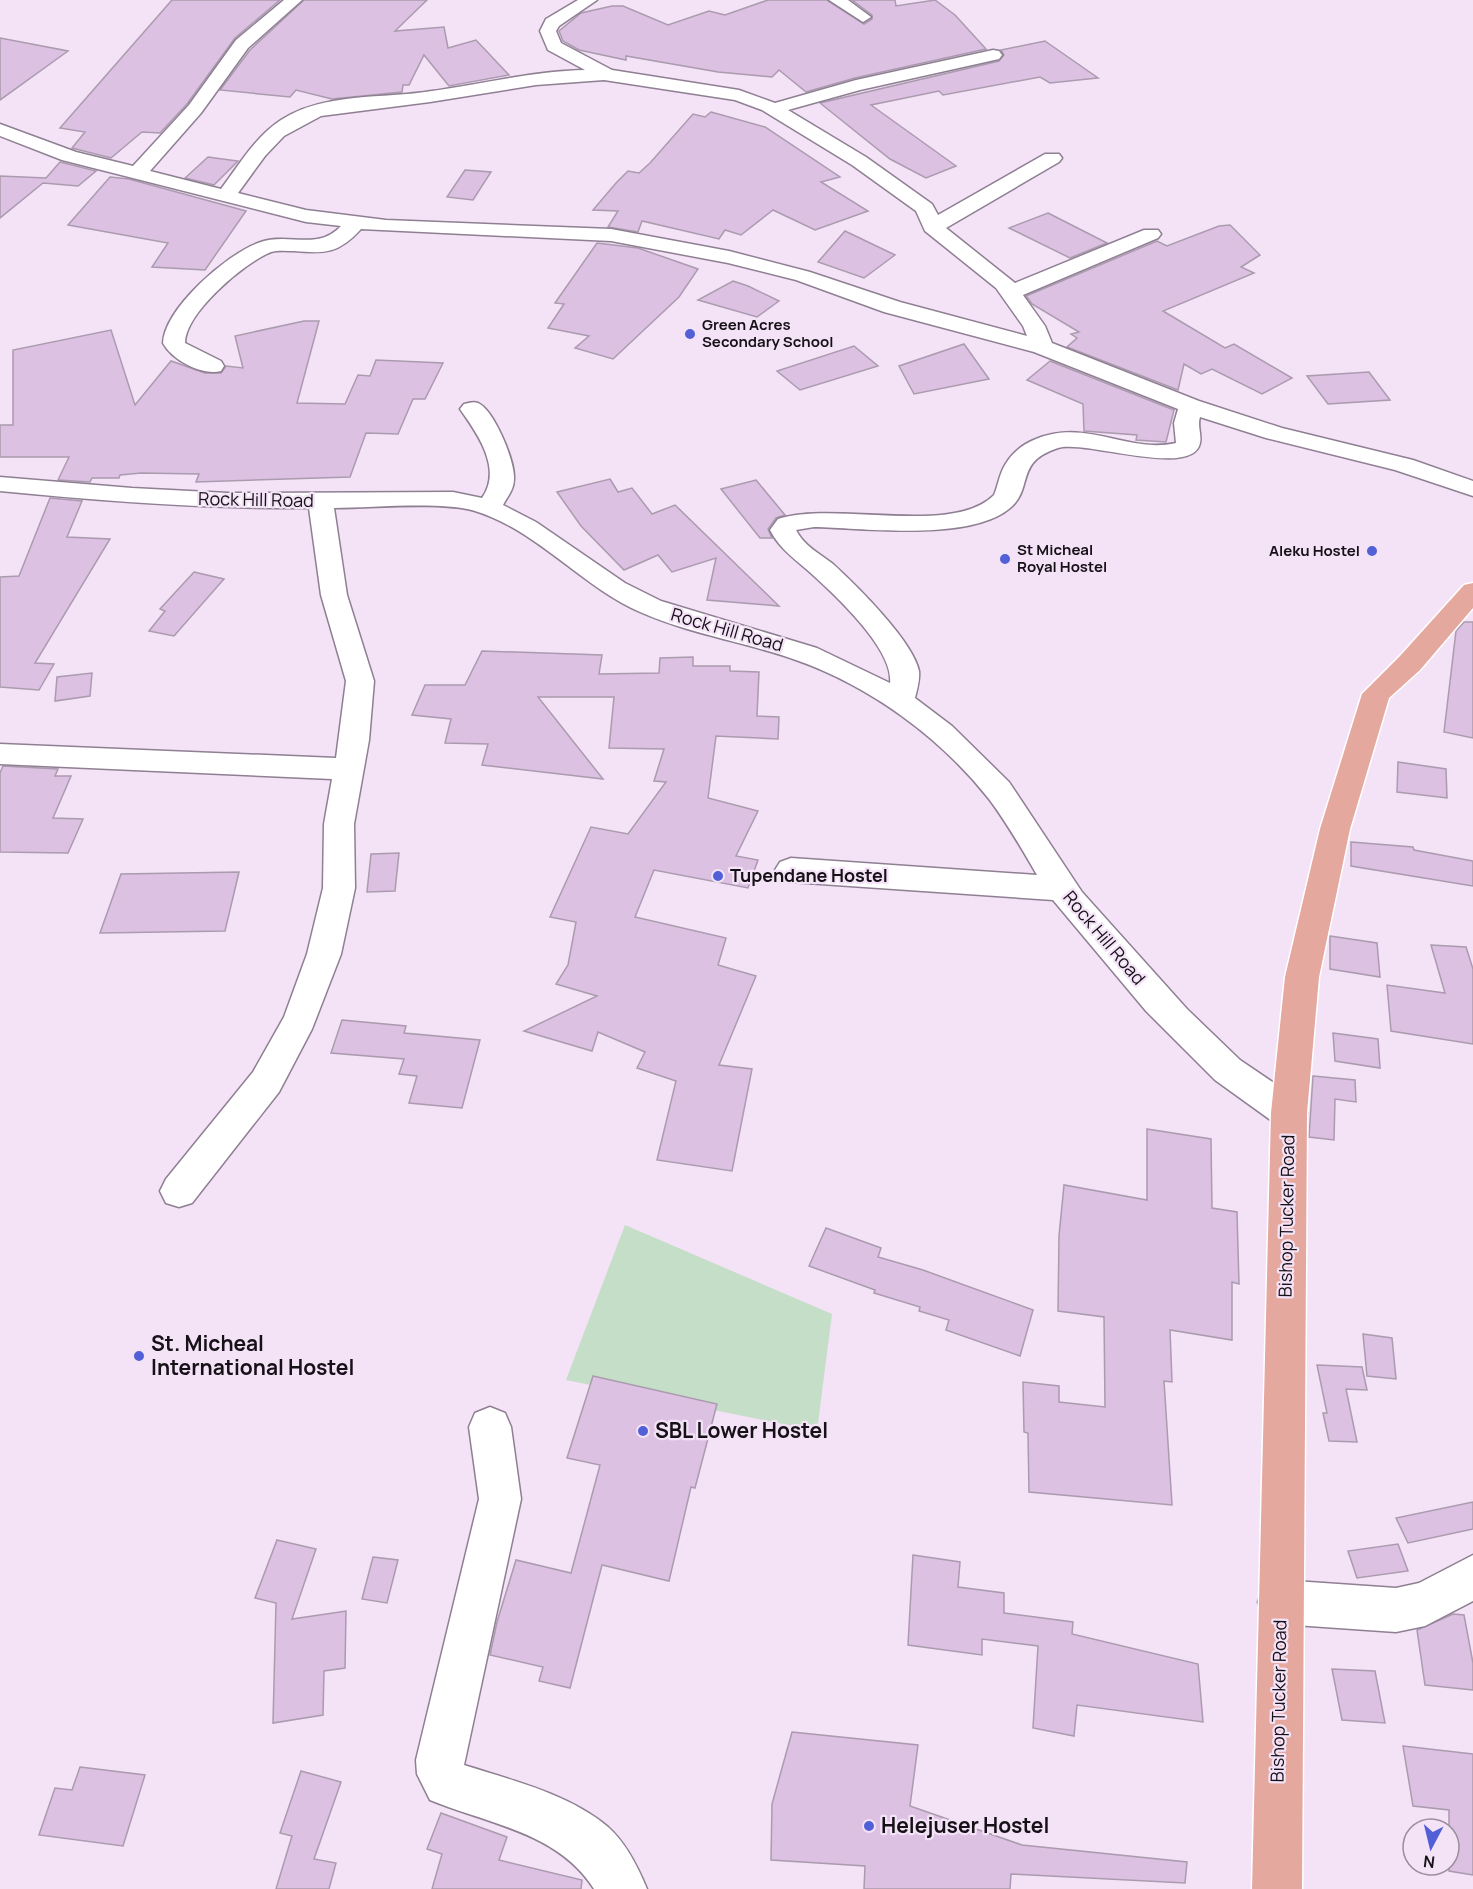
<svg xmlns="http://www.w3.org/2000/svg" width="1473" height="1889" font-family="Manrope,sans-serif">
	<style>
		.green { fill: #c4dec7 }
		.building { fill: #dcc1e2; stroke: #ab9baf; stroke-width: 1.5 }
		.lines { fill: none; stroke-linecap: round; stroke-linejoin: round }
		.minor-casing { stroke: #8f7f93; stroke-width: 3 }
		.major-casing { stroke: #fff; stroke-width: 3 }
		.minor { fill: #fff; fill-rule: evenodd }
		.major { fill: #e5a89e; fill-rule: evenodd }
		.poi-dot { fill: #5160d6; stroke: #f4e2f7; stroke-width: 2 }
		.labels { text-anchor: middle; stroke-width: 4.5; stroke-linejoin: round; paint-order: stroke }
		.far-poi-label { font-size: 15px; font-weight: bold; fill: #161017; stroke: #f4e2f7; text-anchor: start }
		.street-label { font-size: 18px; fill: #161017; stroke: #f4e2f7 }
		.poi-label { font-size: 18px; font-weight: bold; fill: #161017; stroke: #f4e2f7; text-anchor: start }
		.near-poi-label { font-size: 21px; font-weight: bold; fill: #161017; stroke: #f4e2f7; text-anchor: start }
	</style>
	<rect width="100%" height="100%" fill="#f4e2f7"/>
	<path class="green" d="M 625,1225 L 832,1314 L 817,1431 L 566,1380 Z"/>
	<g class="building">
		<path d="M 172,0 L 280,0 L 235,38 L 187,104 L 160,133 L 142,132 L 111,158 L 72,148 L 85,132 L 60,128 Z"/>
		<path d="M 304,0 L 427,0 L 395,31 L 444,27 L 448,48 L 476,40 L 509,75 L 449,86 L 424,55 L 409,85 L 403,85 L 402,92 L 332,99 L 296,90 L 290,97 L 220,90 L 250,50 Z"/>
		<path d="M 768,0 L 827,0 L 864,24 L 872,19 L 872,15 L 852,0 L 895,0 L 896,6 L 935,0 L 955,15 L 986,49 L 855,78 L 806,92 L 779,70 L 772,77 L 718,72 L 626,56 L 626,60 L 579,50 L 563,41 L 559,31 L 581,13 L 612,6 L 623,6 L 668,25 L 709,11 L 725,15 Z"/>
		<path d="M 0,38 L 68,51 L 0,100 Z"/>
		<path d="M 1045,41 L 1098,78 L 1050,83 L 1040,77 L 943,95 L 939,91 L 871,105 L 956,166 L 926,178 L 890,159 L 820,103 L 999,61 L 1004,55 L 1001,50 Z"/>
		<path d="M 711,112 L 765,127 L 840,177 L 821,182 L 868,211 L 815,230 L 773,210 L 741,235 L 725,230 L 719,239 L 642,221 L 638,232 L 608,227 L 618,211 L 593,210 L 616,183 L 628,171 L 639,173 L 650,163 L 693,114 L 705,117 Z"/>
		<path d="M 208,157 L 215,158 L 238,161 L 214,185 L 185,178 Z"/>
		<path d="M 60,162 L 96,171 L 78,186 L 43,183 L 0,218 L 0,176 L 46,178 Z"/>
		<path d="M 465,170 L 491,172 L 473,200 L 447,197 Z"/>
		<path d="M 110,177 L 129,179 L 246,211 L 205,270 L 152,267 L 168,243 L 68,225 Z"/>
		<path d="M 1048,213 L 1107,243 L 1070,258 L 1009,228 Z"/>
		<path d="M 1230,225 L 1260,255 L 1241,267 L 1254,273 L 1163,311 L 1225,348 L 1234,344 L 1292,378 L 1262,394 L 1212,369 L 1201,374 L 1184,364 L 1178,390 L 1067,347 L 1077,338 L 1071,334 L 1079,332 L 1032,304 L 1026,296 L 1157,241 L 1167,246 L 1219,226 Z"/>
		<path d="M 845,231 L 895,255 L 864,278 L 818,262 Z"/>
		<path d="M 597,243 L 638,248 L 698,269 L 679,297 L 613,359 L 575,348 L 589,336 L 548,328 L 564,304 L 555,303 Z"/>
		<path d="M 733,281 L 748,286 L 779,301 L 757,317 L 698,300 Z"/>
		<path d="M 304,321 L 319,321 L 297,403 L 345,404 L 358,375 L 370,376 L 376,360 L 443,363 L 425,399 L 413,399 L 398,434 L 366,433 L 350,477 L 196,482 L 199,474 L 141,473 L 120,475 L 119,478 L 92,478 L 90,482 L 58,480 L 69,457 L 0,457 L 0,425 L 13,425 L 13,350 L 111,330 L 135,405 L 171,361 L 205,373 L 221,373 L 226,366 L 243,368 L 235,336 Z"/>
		<path d="M 964,344 L 989,379 L 914,394 L 899,366 Z"/>
		<path d="M 854,346 L 878,366 L 800,390 L 777,371 Z"/>
		<path d="M 1050,361 L 1174,410 L 1166,442 L 1136,440 L 1137,435 L 1084,431 L 1083,404 L 1027,380 Z"/>
		<path d="M 1369,372 L 1390,400 L 1328,404 L 1307,376 Z"/>
		<path d="M 610,479 L 618,492 L 632,488 L 652,514 L 675,505 L 779,606 L 707,600 L 716,558 L 672,572 L 658,555 L 624,570 L 581,526 L 557,492 Z"/>
		<path d="M 756,480 L 785,515 L 776,518 L 768,529 L 772,538 L 760,538 L 721,489 Z"/>
		<path d="M 50,498 L 82,501 L 67,537 L 110,539 L 35,663 L 54,664 L 39,690 L 0,687 L 0,577 L 19,576 Z"/>
		<path d="M 194,572 L 224,579 L 174,636 L 149,631 L 165,611 L 160,609 Z"/>
		<path d="M 1464,622 L 1473,622 L 1473,738 L 1444,732 L 1456,631 Z"/>
		<path d="M 482,651 L 602,655 L 599,674 L 659,673 L 660,658 L 693,657 L 693,666 L 730,666 L 730,671 L 759,672 L 757,716 L 779,717 L 778,739 L 716,736 L 708,798 L 758,811 L 736,856 L 758,860 L 748,888 L 654,870 L 635,917 L 726,938 L 718,965 L 756,976 L 719,1065 L 752,1069 L 732,1171 L 657,1160 L 676,1081 L 637,1068 L 645,1052 L 598,1032 L 592,1051 L 524,1031 L 597,996 L 556,984 L 568,965 L 576,922 L 550,917 L 591,827 L 628,834 L 666,782 L 654,781 L 664,749 L 609,748 L 614,697 L 538,697 L 603,779 L 482,765 L 488,744 L 445,743 L 451,719 L 412,715 L 425,685 L 465,685 Z"/>
		<path d="M 92,673 L 90,696 L 55,701 L 57,677 Z"/>
		<path d="M 1398,762 L 1446,769 L 1447,798 L 1397,792 Z"/>
		<path d="M 3,766 L 58,769 L 55,776 L 71,776 L 53,818 L 83,819 L 68,853 L 0,852 L 0,773 Z"/>
		<path d="M 1351,842 L 1413,847 L 1414,850 L 1473,861 L 1473,886 L 1351,866 Z"/>
		<path d="M 399,853 L 395,891 L 367,892 L 371,854 Z"/>
		<path d="M 239,872 L 225,931 L 100,933 L 121,874 Z"/>
		<path d="M 1330,936 L 1377,943 L 1380,977 L 1330,969 Z"/>
		<path d="M 1431,945 L 1466,947 L 1473,969 L 1473,1044 L 1391,1031 L 1387,985 L 1445,993 Z"/>
		<path d="M 342,1020 L 406,1026 L 404,1033 L 480,1040 L 462,1108 L 409,1103 L 417,1076 L 399,1074 L 404,1059 L 331,1053 Z"/>
		<path d="M 1333,1033 L 1378,1039 L 1380,1068 L 1335,1061 Z"/>
		<path d="M 1313,1076 L 1355,1080 L 1356,1102 L 1335,1099 L 1334,1140 L 1309,1137 Z"/>
		<path d="M 1147,1129 L 1211,1139 L 1212,1208 L 1237,1212 L 1239,1284 L 1232,1282 L 1232,1340 L 1170,1330 L 1172,1382 L 1164,1381 L 1172,1505 L 1029,1492 L 1028,1433 L 1024,1432 L 1023,1382 L 1059,1386 L 1059,1402 L 1105,1407 L 1104,1317 L 1058,1311 L 1059,1236 L 1064,1185 L 1147,1200 Z"/>
		<path d="M 826,1228 L 881,1248 L 878,1257 L 923,1270 L 1033,1310 L 1020,1356 L 946,1330 L 949,1320 L 919,1311 L 920,1307 L 874,1293 L 875,1290 L 809,1266 Z"/>
		<path d="M 1363,1334 L 1392,1338 L 1396,1379 L 1367,1376 Z"/>
		<path d="M 1317,1365 L 1362,1367 L 1367,1390 L 1346,1389 L 1357,1442 L 1329,1441 L 1323,1413 L 1327,1413 Z"/>
		<path d="M 593,1376 L 717,1404 L 695,1488 L 691,1487 L 669,1581 L 602,1565 L 570,1688 L 539,1681 L 543,1667 L 490,1655 L 497,1622 L 516,1560 L 571,1573 L 600,1465 L 567,1458 Z"/>
		<path d="M 1473,1502 L 1473,1529 L 1408,1543 L 1396,1518 Z"/>
		<path d="M 277,1540 L 316,1549 L 292,1619 L 346,1611 L 345,1668 L 324,1671 L 323,1715 L 273,1723 L 276,1603 L 255,1598 Z"/>
		<path d="M 1398,1544 L 1408,1571 L 1357,1578 L 1348,1551 Z"/>
		<path d="M 913,1555 L 960,1562 L 958,1587 L 1004,1593 L 1004,1613 L 1073,1622 L 1072,1634 L 1198,1664 L 1203,1722 L 1077,1705 L 1074,1736 L 1033,1728 L 1038,1646 L 982,1639 L 982,1655 L 908,1645 Z"/>
		<path d="M 373,1557 L 398,1560 L 387,1603 L 362,1599 Z"/>
		<path d="M 1453,1614 L 1464,1615 L 1473,1663 L 1473,1690 L 1425,1685 L 1417,1630 Z"/>
		<path d="M 1332,1669 L 1375,1671 L 1385,1723 L 1342,1720 Z"/>
		<path d="M 792,1732 L 918,1745 L 910,1806 L 1022,1845 L 1187,1862 L 1185,1883 L 1011,1874 L 1010,1889 L 864,1889 L 865,1866 L 771,1860 L 772,1804 Z"/>
		<path d="M 1403,1746 L 1473,1754 L 1473,1875 L 1449,1871 L 1449,1810 L 1413,1806 Z"/>
		<path d="M 80,1767 L 145,1775 L 123,1846 L 39,1835 L 55,1788 L 72,1790 Z"/>
		<path d="M 301,1771 L 341,1782 L 314,1859 L 336,1863 L 329,1889 L 276,1889 L 292,1836 L 280,1833 Z"/>
		<path d="M 441,1813 L 507,1837 L 499,1860 L 582,1880 L 581,1889 L 432,1889 L 442,1854 L 427,1849 Z"/>
	</g>
	<g class="lines">
		<g class="minor-casing">
			<g id="minor">
				<path d="M 284,0 L 302,0 L 248,48 L 201,113 L 150,171 L 221,189 C 239,165 255,137 281,120 C 324,92 383,99 432,91 C 483,84 533,71 585,70 L 548,50 L 540,31 L 546,19 L 578,0 L 597,0 L 559,26 L 556,31 L 561,43 L 612,70 L 739,90 L 775,103 L 856,80 L 993,50 L 999,51 L 1002,55 L 999,59 L 860,90 L 788,110 L 866,157 L 932,204 L 938,215 L 1045,154 L 1059,154 L 1062,158 L 1059,162 L 946,228 L 1015,283 L 1144,230 L 1158,230 L 1161,234 L 1158,238 L 1023,295 L 1045,326 L 1052,343 L 1199,401 L 1282,428 L 1413,460 L 1473,481 L 1473,496 L 1395,470 L 1266,438 L 1200,417 C 1197,426 1202,435 1200,443 C 1193,479 1083,439 1058,448 C 1014,462 1034,488 1010,508 C 970,542 863,528 814,527 L 796,530 C 803,545 820,554 833,564 C 856,585 913,641 919,671 C 920,680 917,690 915,698 L 952,726 L 1009,782 L 1082,892 L 1187,1009 L 1240,1060 L 1302,1102 L 1307,1113 L 1302,1124 L 1289,1128 L 1276,1124 L 1215,1080 L 1146,1011 L 1053,900 L 791,882 L 780,878 L 775,870 L 780,862 L 791,858 L 1037,875 C 1022,849 1007,823 989,799 C 940,737 870,686 796,660 C 745,642 690,634 640,612 C 581,586 537,530 475,511 C 442,501 371,508 334,508 L 347,595 L 374,681 L 369,740 L 354,824 L 355,888 L 341,954 L 312,1029 L 279,1092 L 192,1203 L 179,1207 L 166,1203 L 160,1191 L 166,1179 L 253,1072 L 284,1017 L 307,954 L 323,888 L 324,824 L 332,779 L 0,764 L 0,744 L 336,758 L 346,681 L 321,595 L 309,508 C 205,509 103,501 0,491 L 0,477 L 132,488 L 228,493 L 453,492 L 482,498 C 503,469 477,433 460,409 L 464,404 C 469,403 473,401 478,403 C 494,410 515,461 514,479 C 514,489 508,496 503,505 L 536,522 L 625,583 L 661,601 L 817,648 L 890,683 C 894,650 837,597 814,576 C 798,561 780,550 770,530 L 778,519 C 834,500 952,537 994,495 C 998,486 999,475 1005,465 C 1012,453 1023,444 1036,439 C 1087,418 1128,454 1176,443 L 1174,423 L 1178,409 L 1034,352 L 884,312 L 796,280 L 728,263 L 611,241 L 361,229 C 339,253 326,254 294,251 C 287,251 278,250 271,252 C 244,263 185,313 185,343 L 221,361 L 224,366 L 221,371 C 202,376 172,360 163,343 C 165,308 226,255 258,243 C 288,231 317,252 341,226 L 306,222 L 62,160 L 0,136 L 0,124 L 76,152 L 133,166 L 189,105 L 236,40 ZM 604,80 L 735,100 L 762,110 L 852,165 L 916,211 L 925,231 L 996,288 L 1023,326 L 1027,336 L 900,302 L 810,272 L 729,251 L 611,229 L 386,220 L 306,210 L 238,193 L 265,156 L 284,136 L 321,116 L 430,102 L 536,85 Z"/>
				<path d="M 829,0 L 848,0 L 871,17 L 863,22 Z"/>
				<path d="M 490,1407 L 505,1413 L 511,1427 L 521,1499 L 464,1765 C 511,1780 569,1794 608,1827 C 626,1843 638,1867 647,1889 L 594,1889 C 558,1832 488,1824 430,1800 L 417,1774 L 416,1760 L 479,1499 L 469,1427 L 475,1413 Z"/>
				<path d="M 1473,1555 L 1473,1601 L 1425,1626 L 1396,1632 L 1280,1624 L 1264,1618 L 1258,1602 L 1264,1586 L 1280,1580 L 1396,1588 L 1419,1583 Z"/>
			</g>
		</g>
		<g class="major-casing">
			<path id="major" d="M 1473,583 L 1473,608 L 1420,670 L 1389,698 L 1350,829 L 1319,977 L 1307,1113 L 1302,1889 L 1252,1889 L 1271,1113 L 1285,977 L 1320,829 L 1362,694 L 1400,656 L 1464,585 Z"/>
		</g>
		<use href="#minor" class="minor"/>
		<use href="#major" class="major"/>
	</g>
	<g class="poi-dot">
		<circle cx="690" cy="334" r="6"/>
		<circle cx="1372" cy="551" r="6"/>
		<circle cx="1005" cy="559" r="6"/>
		<circle cx="718" cy="876" r="6"/>
		<circle cx="139" cy="1356" r="6"/>
		<circle cx="643" cy="1431" r="6"/>
		<circle cx="869" cy="1826" r="6"/>
	</g>
	<g class="labels">
		<g class="far-poi-label">
			<text x="702" y="330">Green Acres<tspan x="702" dy="17">Secondary School</tspan></text>
			<text x="1017" y="555">St Micheal<tspan x="1017" dy="17">Royal Hostel</tspan></text>
			<text x="1360" y="556" text-anchor="end">Aleku Hostel</text>
		</g>
		<g class="street-label">
			<text transform="translate(256 500) rotate(1)" y="6">Rock Hill Road</text>
			<text transform="translate(727 630) rotate(16)" y="6">Rock Hill Road</text>
			<text transform="translate(1104 938) rotate(50)" y="6">Rock Hill Road</text>
			<text transform="translate(1287 1216) rotate(-89)" y="6">Bishop Tucker Road</text>
			<text transform="translate(1279 1701) rotate(-89)" y="6">Bishop Tucker Road</text>
		</g>
		<g class="poi-label">
			<text x="730" y="882">Tupendane Hostel</text>
		</g>
		<g class="near-poi-label">
			<text x="151" y="1351">St. Micheal<tspan x="151" dy="24">International Hostel</tspan></text>
			<text x="655" y="1438">SBL Lower Hostel</text>
			<text x="881" y="1833">Helejuser Hostel</text>
		</g>
	</g>
	<g transform="translate(1431 1847) rotate(187)"><circle r="28" fill="#f4e2f7" stroke="#9b8e9d" stroke-width="1.5"/>
	<path d="M0-4.5L10 22L0 15L-10 22Z" fill="#5160d6"/>
	<text y="-9" font-size="16" font-weight="bold" text-anchor="middle" fill="#161017">N</text>
	</g>
</svg>
